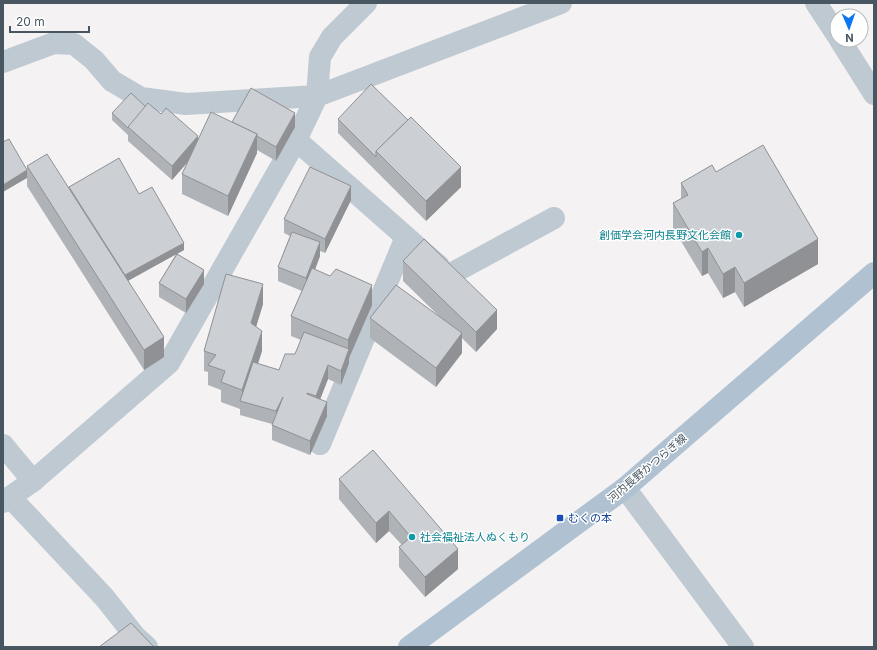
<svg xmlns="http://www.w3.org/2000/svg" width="877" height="650" font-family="Inter,'Noto Sans JP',sans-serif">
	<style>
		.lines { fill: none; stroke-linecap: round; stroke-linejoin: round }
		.minor { stroke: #bfc9d2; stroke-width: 22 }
		.major { stroke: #b0c2d2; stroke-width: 22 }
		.wall { fill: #afb2b6 }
		.shaded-wall { fill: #8f9194 }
		.building { fill: #cccfd4; stroke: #8f9194 }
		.culture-dot { fill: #0f9aa8; stroke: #fff; stroke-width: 1.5 }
		.transit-dot { fill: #1a4fb4; stroke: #fff; stroke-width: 1.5 }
		.labels { text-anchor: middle; stroke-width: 3; stroke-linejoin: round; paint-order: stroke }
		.culture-label { font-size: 11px; fill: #0d838f; stroke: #fff; text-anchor: end }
		.street-label { font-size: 11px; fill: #485661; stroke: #fff }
		.transit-label { font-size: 11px; fill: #164399; stroke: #fff; text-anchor: start }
	</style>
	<rect width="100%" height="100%" fill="#f4f2f2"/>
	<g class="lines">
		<g class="minor">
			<path d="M 816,3 L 837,35"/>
			<path d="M 840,40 L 874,94"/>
			<path d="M 3,62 L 54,43 L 74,44 L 94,60 L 112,81 L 141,98 L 186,104 L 317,96 L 320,57 L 332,37 L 366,3"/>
			<path d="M 296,140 L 439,266"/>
			<path d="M 449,275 L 554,218"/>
			<path d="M 320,444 L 406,237"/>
			<path d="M 3,445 L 33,481"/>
			<path d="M 625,488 L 743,647"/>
			<path d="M 10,497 L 104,597 L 135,636 L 147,647"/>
			<path d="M 3,502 L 33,481 L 169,363 L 296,140 L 317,96 L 561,3"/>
		</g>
		<path class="major" d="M 409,647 L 625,488 L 874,273"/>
	</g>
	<g class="wall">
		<path d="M 146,107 L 161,114 L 198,140 L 232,122 L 295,127 L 276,161 L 257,150 L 257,153 L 228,216 L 182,194 L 182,174 L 187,163 L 172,180 L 128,141 L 128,135 L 112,120 L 112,113 Z"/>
		<path d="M 338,119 L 461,187 L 426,221 L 338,133 Z"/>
		<path d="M 27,166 L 69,187 L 139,194 L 184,250 L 177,254 L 204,284 L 186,313 L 159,297 L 159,283 L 176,254 L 128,281 L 164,357 L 144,370 L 27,186 Z"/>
		<path d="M 716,172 L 818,264 L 744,307 L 735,292 L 723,298 L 708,273 L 702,276 L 673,228 L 673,203 L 681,199 L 681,183 Z"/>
		<path d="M 351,200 L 325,253 L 320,251 L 320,256 L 315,270 L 372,305 L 349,358 L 349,363 L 341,385 L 328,379 L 320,399 L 327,416 L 310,455 L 272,440 L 272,424 L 240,415 L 240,409 L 221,402 L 221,390 L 208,385 L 208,372 L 204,371 L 204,351 L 263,304 L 256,327 L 262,351 L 258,364 L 279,370 L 295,354 L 301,340 L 291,336 L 291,316 L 302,291 L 278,281 L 278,267 L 290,236 L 284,233 L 284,219 Z"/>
		<path d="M 403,261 L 497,329 L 476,352 L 462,338 L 462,353 L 436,387 L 370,338 L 370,318 L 442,319 L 403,281 Z"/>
		<path d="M 339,479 L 458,549 L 458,569 L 425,597 L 399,567 L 399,547 L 402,545 L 389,531 L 376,543 L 339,499 Z"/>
	</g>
	<g class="shaded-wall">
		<path d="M 295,113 L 295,127 L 276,161 L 276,147 Z"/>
		<path d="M 257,134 L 257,153 L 228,216 L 228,196 Z"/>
		<path d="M 198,136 L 198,150 L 172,180 L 172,166 Z"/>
		<path d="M 461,167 L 461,187 L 426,221 L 426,201 Z"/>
		<path d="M 27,170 L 27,178 L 3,192 L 3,185 Z"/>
		<path d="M 351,186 L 351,200 L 325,253 L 325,239 Z"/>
		<path d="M 818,239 L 818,264 L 744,307 L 744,283 Z"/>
		<path d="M 320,242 L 320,256 L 306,292 L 306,278 Z"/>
		<path d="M 184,243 L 184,250 L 122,284 L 122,277 Z"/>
		<path d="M 708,248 L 708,273 L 702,276 L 702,252 Z"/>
		<path d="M 735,267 L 735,292 L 723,298 L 723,274 Z"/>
		<path d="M 204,270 L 204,284 L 186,313 L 186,299 Z"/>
		<path d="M 263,284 L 263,304 L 251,343 L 251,323 Z"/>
		<path d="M 372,285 L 372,305 L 349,358 L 349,363 L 341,385 L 341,371 L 348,352 L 348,340 Z"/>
		<path d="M 497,310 L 497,329 L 476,352 L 476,332 Z"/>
		<path d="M 262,331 L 262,351 L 245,402 L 242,401 L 242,390 Z"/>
		<path d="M 462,333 L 462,353 L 436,387 L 436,368 Z"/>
		<path d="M 164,337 L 164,357 L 144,370 L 144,350 Z"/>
		<path d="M 328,365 L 328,379 L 316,410 L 316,396 Z"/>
		<path d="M 283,397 L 276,425 L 276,411 Z"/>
		<path d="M 327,402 L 327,416 L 310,455 L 310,441 Z"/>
		<path d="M 389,511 L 389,531 L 376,543 L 376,523 Z"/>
		<path d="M 458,549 L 458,569 L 425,597 L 425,577 Z"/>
	</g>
	<g class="building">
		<path d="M 371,84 L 408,120 L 376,151 L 376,157 L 338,119 Z"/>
		<path d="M 251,88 L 295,113 L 276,147 L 257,136 L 257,134 L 232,122 Z"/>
		<path d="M 131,93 L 146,107 L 128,128 L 112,113 Z"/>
		<path d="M 148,103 L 161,114 L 166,108 L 198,136 L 172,166 L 128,127 Z"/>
		<path d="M 211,112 L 257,134 L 228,196 L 182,174 Z"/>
		<path d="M 411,117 L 461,167 L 426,201 L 376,151 Z"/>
		<path d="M 9,139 L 27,170 L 3,185 L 3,142 Z"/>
		<path d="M 763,145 L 818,239 L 744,283 L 735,267 L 723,274 L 708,248 L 702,252 L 673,203 L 688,195 L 681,183 L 712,165 L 716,172 Z"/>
		<path d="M 47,154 L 164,337 L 144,350 L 27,166 Z"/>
		<path d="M 119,158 L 139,194 L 152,187 L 184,243 L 125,275 L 69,187 Z"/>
		<path d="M 310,167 L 351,186 L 325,239 L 284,219 Z"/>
		<path d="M 292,232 L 320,242 L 306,278 L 278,267 Z"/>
		<path d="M 424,239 L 497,310 L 476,332 L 403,261 Z"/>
		<path d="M 177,254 L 204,270 L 186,299 L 159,283 Z"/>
		<path d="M 312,268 L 330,276 L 336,269 L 372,285 L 348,340 L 291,316 Z"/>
		<path d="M 226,274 L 263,284 L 251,323 L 262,331 L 242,390 L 221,382 L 225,371 L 208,365 L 216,355 L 204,351 Z"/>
		<path d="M 396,285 L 462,333 L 436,368 L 370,318 Z"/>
		<path d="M 304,332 L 349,349 L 341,371 L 328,365 L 316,396 L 307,393 L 307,394 L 327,402 L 310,441 L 272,425 L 283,397 L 276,411 L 240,401 L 253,362 L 279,370 L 285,354 L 295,354 Z"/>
		<path d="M 373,450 L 458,549 L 425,577 L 399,547 L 411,537 L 389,511 L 376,523 L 339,479 Z"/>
		<path d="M 131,623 L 154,647 L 99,647 Z"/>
	</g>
	<g class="culture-dot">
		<circle cx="739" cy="235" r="4"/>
		<circle cx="412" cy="537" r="4"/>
	</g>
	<rect class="transit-dot" x="556" y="514" width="8" height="8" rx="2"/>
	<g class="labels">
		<g class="culture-label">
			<text x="731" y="239">創価学会河内長野文化会館</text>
			<text x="420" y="541" text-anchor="start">社会福祉法人ぬくもり</text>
		</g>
		<g class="street-label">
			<text transform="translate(647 468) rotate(-40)" y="4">河内長野かつらぎ線</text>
		</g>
		<g class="transit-label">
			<text x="568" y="522">むくの本</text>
		</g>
	</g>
	<rect width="877" height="650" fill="none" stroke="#485661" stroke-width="8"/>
	<g transform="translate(849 28) rotate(178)"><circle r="19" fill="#ffffff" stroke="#b6bbc0"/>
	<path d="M0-3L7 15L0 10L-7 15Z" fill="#0c76f3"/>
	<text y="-6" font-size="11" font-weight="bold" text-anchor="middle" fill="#485661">N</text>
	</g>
	<path d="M10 26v6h79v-6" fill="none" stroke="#485661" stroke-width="2"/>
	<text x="16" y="26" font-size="12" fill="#485661" stroke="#ffffff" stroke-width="3" paint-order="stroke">20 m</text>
</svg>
